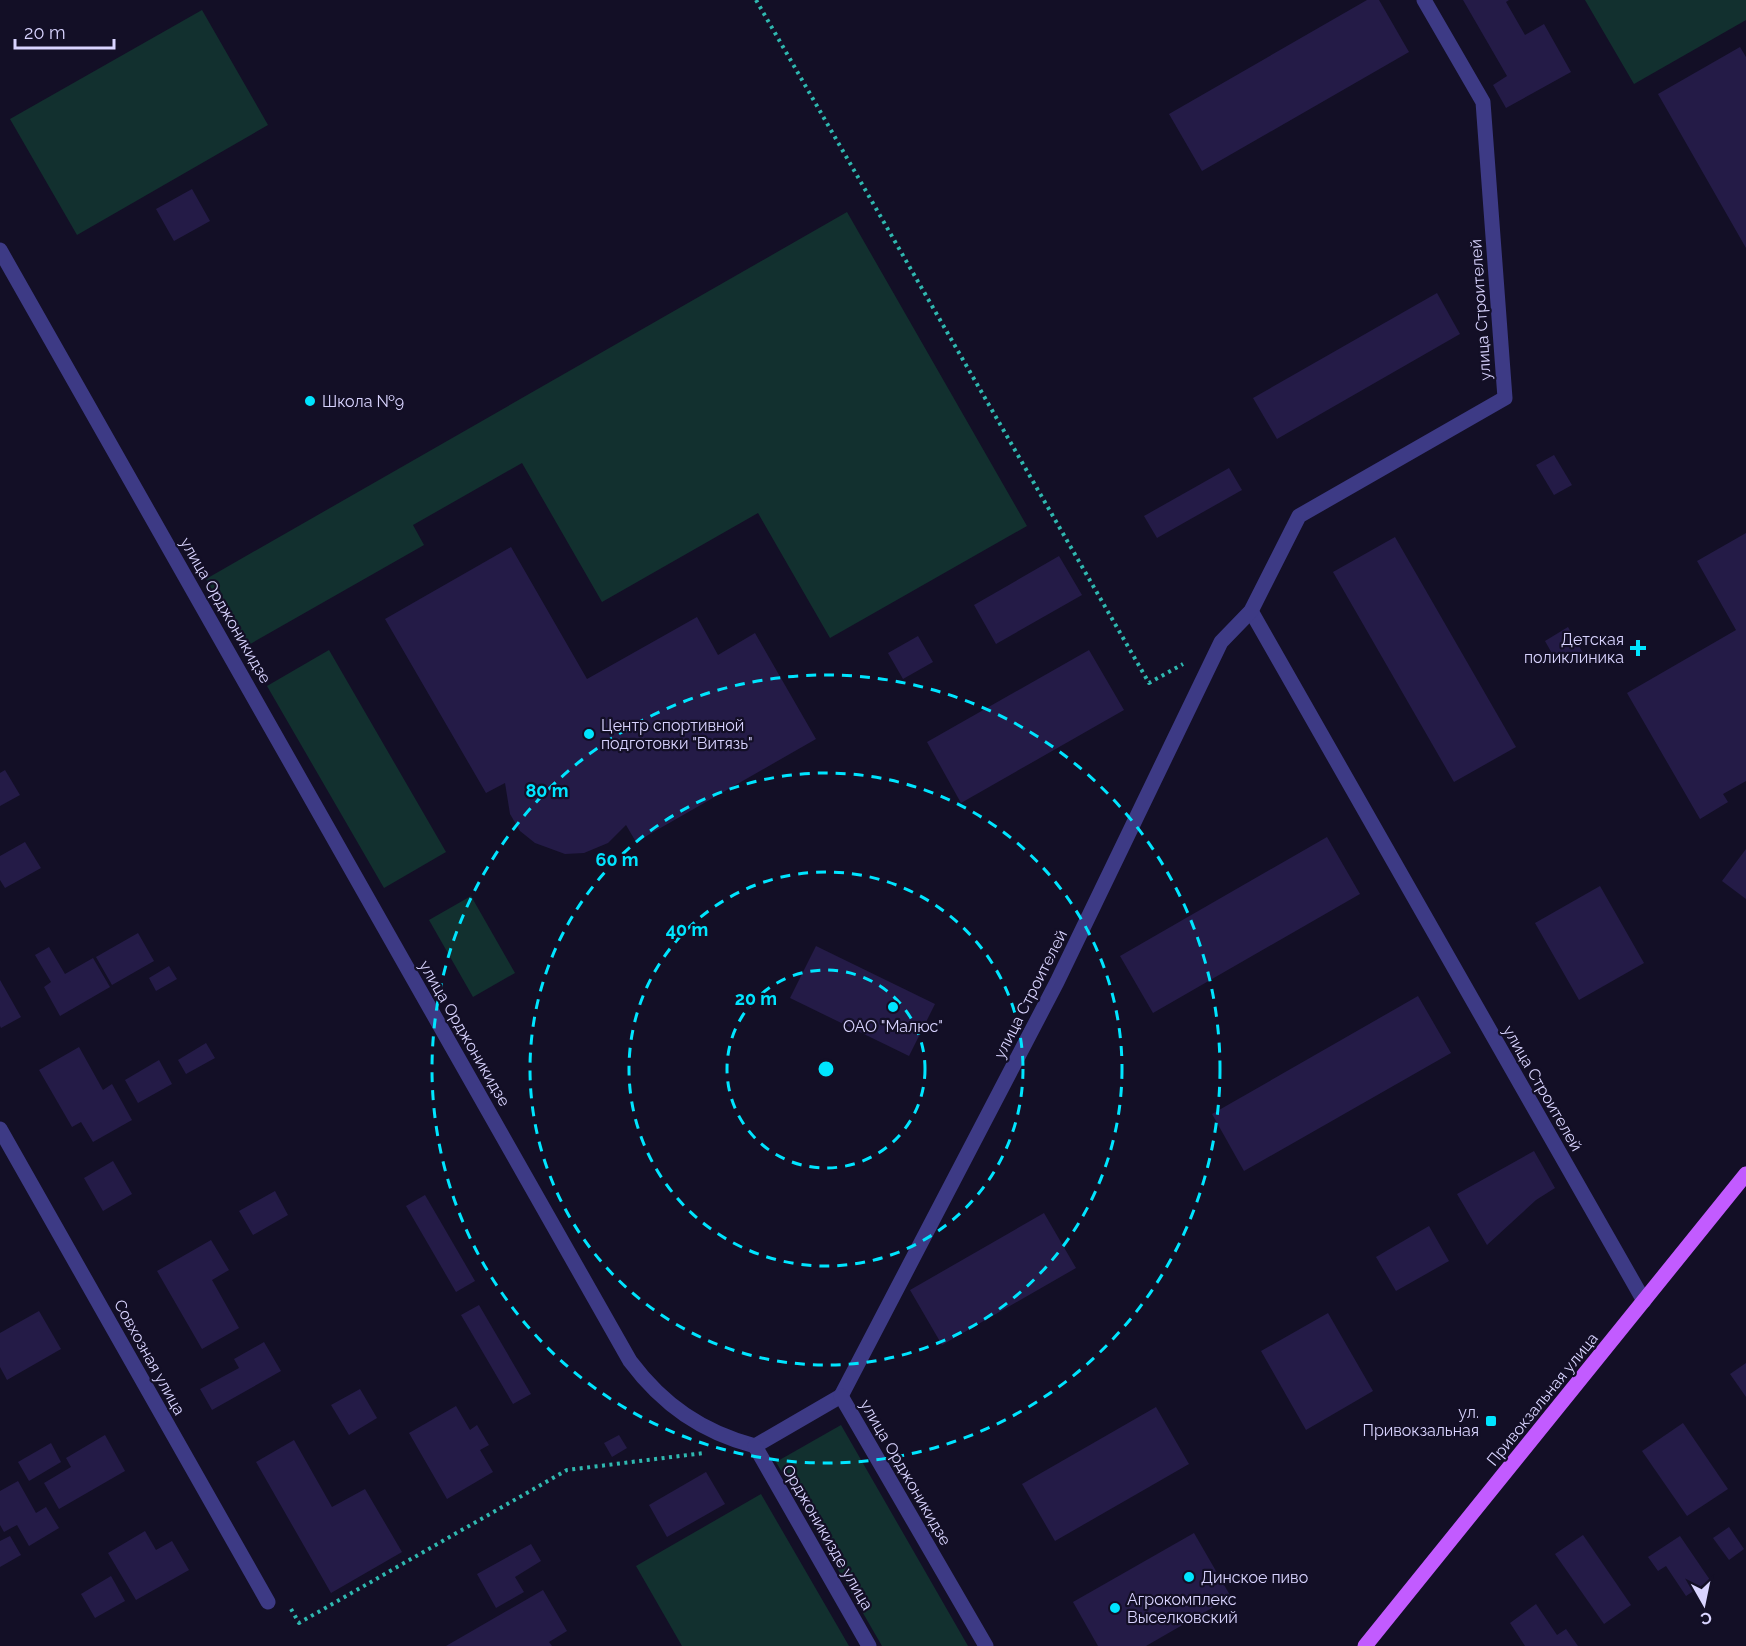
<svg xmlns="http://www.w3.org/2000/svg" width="1746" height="1646" font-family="Raleway,sans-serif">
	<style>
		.green { fill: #12302f }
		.building { fill: #241b47 }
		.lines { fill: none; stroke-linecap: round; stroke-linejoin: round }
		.path { stroke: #2fb8b0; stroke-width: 4; stroke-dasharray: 3 4.5; stroke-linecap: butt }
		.minor { stroke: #3d3a85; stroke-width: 15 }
		.major { stroke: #c25bff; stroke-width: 15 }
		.ring { fill: none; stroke: #00e5ff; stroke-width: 3; stroke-dasharray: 10 8 }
		.poi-dot { fill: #00e5ff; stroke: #130f26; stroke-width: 2 }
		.labels { text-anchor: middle; stroke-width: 4.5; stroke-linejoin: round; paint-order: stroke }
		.street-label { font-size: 16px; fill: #d9d4ff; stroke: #130f26 }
		.poi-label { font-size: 16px; fill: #d9d4ff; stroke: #130f26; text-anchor: start }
		.centre { fill: #00e5ff; stroke: #130f26; stroke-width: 3 }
		.ring-label { font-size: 18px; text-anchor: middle; font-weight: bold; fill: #00e5ff; stroke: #130f26; stroke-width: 4.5; stroke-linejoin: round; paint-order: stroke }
	</style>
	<rect width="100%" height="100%" fill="#130f26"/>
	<g class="green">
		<path d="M 1585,0 L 1746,0 L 1746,20 L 1634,84 Z"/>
		<path d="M 202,10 L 268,125 L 77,235 L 10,119 Z"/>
		<path d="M 847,212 L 1027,526 L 830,638 L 758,513 L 602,602 L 522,463 L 413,525 L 424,545 L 245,647 L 206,579 Z"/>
		<path d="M 329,650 L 446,852 L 384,888 L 267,686 Z"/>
		<path d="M 471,896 L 515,973 L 473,997 L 429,920 Z"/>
		<path d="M 841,1425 L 968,1646 L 882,1646 L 776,1462 Z"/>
		<path d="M 761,1494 L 849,1646 L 682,1646 L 636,1566 Z"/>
	</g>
	<g class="building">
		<path d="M 1367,0 L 1379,0 L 1409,52 L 1202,171 L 1169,114 Z"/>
		<path d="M 1463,0 L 1509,0 L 1506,2 L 1525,35 L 1544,24 L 1571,72 L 1506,108 L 1493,85 L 1507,76 Z"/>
		<path d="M 1740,47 L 1746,57 L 1746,248 L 1658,94 Z"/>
		<path d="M 192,189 L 210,221 L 174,241 L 156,209 Z"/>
		<path d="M 1437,293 L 1460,334 L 1277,439 L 1253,398 Z"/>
		<path d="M 1554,455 L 1572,485 L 1554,495 L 1536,465 Z"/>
		<path d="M 1229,468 L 1242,490 L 1157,538 L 1144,516 Z"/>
		<path d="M 1746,533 L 1746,781 L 1723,794 L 1728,802 L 1700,819 L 1627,693 L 1736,630 L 1697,561 Z"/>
		<path d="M 1395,537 L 1516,747 L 1454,782 L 1333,572 Z"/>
		<path d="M 511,547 L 587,679 L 697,617 L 718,655 L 755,633 L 816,739 L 636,842 L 626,825 L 608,843 L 584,853 L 565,854 L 535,843 L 520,831 L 510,814 L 505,783 L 486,793 L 385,619 Z"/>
		<path d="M 1059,556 L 1082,595 L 996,644 L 974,605 Z"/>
		<path d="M 1568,627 L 1583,653 L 1559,666 L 1545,641 Z"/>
		<path d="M 918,636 L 933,662 L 903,679 L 888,653 Z"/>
		<path d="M 1089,650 L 1124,710 L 961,803 L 927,742 Z"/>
		<path d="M 5,770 L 20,795 L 0,806 L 0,773 Z"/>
		<path d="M 1327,837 L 1360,894 L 1153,1013 L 1120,956 Z"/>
		<path d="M 25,842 L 41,868 L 5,888 L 0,880 L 0,856 Z"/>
		<path d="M 1746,849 L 1746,899 L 1722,881 Z"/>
		<path d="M 1600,886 L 1644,963 L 1579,1000 L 1535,923 Z"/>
		<path d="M 138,933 L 154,961 L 112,985 L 96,957 Z"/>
		<path d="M 816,946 L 935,1004 L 909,1056 L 790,998 Z"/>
		<path d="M 49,947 L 65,974 L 93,958 L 110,987 L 60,1016 L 44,987 L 51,982 L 35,955 Z"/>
		<path d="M 169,966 L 177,979 L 156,991 L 149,978 Z"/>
		<path d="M 0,980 L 21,1017 L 1,1028 L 0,1026 Z"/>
		<path d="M 1418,996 L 1451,1053 L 1244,1171 L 1212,1114 Z"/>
		<path d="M 206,1043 L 215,1058 L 186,1074 L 178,1060 Z"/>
		<path d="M 79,1047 L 103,1090 L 112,1084 L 132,1120 L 93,1142 L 81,1122 L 72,1127 L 39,1070 Z"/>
		<path d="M 159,1060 L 172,1084 L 138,1103 L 125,1080 Z"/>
		<path d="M 1534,1151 L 1555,1188 L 1536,1200 L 1487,1245 L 1457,1194 Z"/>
		<path d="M 113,1161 L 132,1194 L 103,1211 L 84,1178 Z"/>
		<path d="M 275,1191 L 288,1215 L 253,1235 L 239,1211 Z"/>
		<path d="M 425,1195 L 475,1281 L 456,1292 L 406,1206 Z"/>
		<path d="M 1044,1213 L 1076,1268 L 942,1345 L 910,1290 Z"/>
		<path d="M 1429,1226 L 1449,1261 L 1396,1291 L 1376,1257 Z"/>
		<path d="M 211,1240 L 229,1270 L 212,1280 L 239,1328 L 202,1349 L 157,1271 Z"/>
		<path d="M 479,1305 L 531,1394 L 513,1404 L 461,1315 Z"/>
		<path d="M 39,1311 L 61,1349 L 7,1380 L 0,1367 L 0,1333 Z"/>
		<path d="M 1328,1313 L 1373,1391 L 1306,1430 L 1261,1351 Z"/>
		<path d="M 264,1342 L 281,1371 L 212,1410 L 200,1389 L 239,1368 L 234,1359 Z"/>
		<path d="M 1746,1363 L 1746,1397 L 1730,1374 Z"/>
		<path d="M 360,1389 L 377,1418 L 349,1435 L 331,1405 Z"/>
		<path d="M 456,1406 L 470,1430 L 477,1425 L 489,1445 L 480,1450 L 493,1472 L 447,1499 L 409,1433 Z"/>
		<path d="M 1156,1407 L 1189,1464 L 1055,1541 L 1022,1484 Z"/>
		<path d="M 1683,1423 L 1728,1489 L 1687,1516 L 1642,1451 Z"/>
		<path d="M 105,1435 L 125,1471 L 59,1509 L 44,1483 L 71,1467 L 66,1458 Z"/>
		<path d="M 619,1435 L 627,1448 L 612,1457 L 604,1443 Z"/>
		<path d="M 294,1440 L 332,1507 L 365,1489 L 402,1552 L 331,1593 L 256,1462 Z"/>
		<path d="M 51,1443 L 61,1462 L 29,1481 L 18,1462 Z"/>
		<path d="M 706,1472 L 725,1504 L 667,1537 L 649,1505 Z"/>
		<path d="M 18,1481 L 36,1513 L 46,1507 L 59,1528 L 29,1546 L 17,1525 L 4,1532 L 0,1525 L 0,1491 Z"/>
		<path d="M 1729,1527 L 1744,1549 L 1729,1560 L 1713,1538 Z"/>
		<path d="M 145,1531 L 156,1550 L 172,1541 L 189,1570 L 136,1600 L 108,1553 Z"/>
		<path d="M 1194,1533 L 1231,1597 L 1146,1646 L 1098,1646 L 1073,1602 Z"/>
		<path d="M 1583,1535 L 1631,1605 L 1604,1624 L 1555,1554 Z"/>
		<path d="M 10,1536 L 21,1555 L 0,1567 L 0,1541 Z"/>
		<path d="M 1680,1536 L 1710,1580 L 1686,1596 L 1666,1566 L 1658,1571 L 1648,1557 Z"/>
		<path d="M 531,1544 L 541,1561 L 515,1577 L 524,1592 L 496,1608 L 477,1574 Z"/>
		<path d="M 111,1576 L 125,1601 L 95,1618 L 81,1594 Z"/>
		<path d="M 543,1590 L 567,1631 L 549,1642 L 552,1646 L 446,1646 Z"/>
		<path d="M 1536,1604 L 1557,1635 L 1566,1629 L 1578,1646 L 1525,1646 L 1510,1623 Z"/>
	</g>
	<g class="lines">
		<g class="path">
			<path d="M 756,0 L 1149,683 L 1183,664"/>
			<path d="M 291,1609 L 299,1623 L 567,1470 L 704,1453"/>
		</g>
		<g class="minor">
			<path d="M 0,250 L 630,1361 C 663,1405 702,1432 755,1446 L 841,1396"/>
			<path d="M 1251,611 L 1644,1301"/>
			<path d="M 0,1129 L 268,1602"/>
			<path d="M 841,1396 L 1057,982 L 1221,642 L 1251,611 L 1299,516 L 1505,398 L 1483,102 L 1424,0"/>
			<path d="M 841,1396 L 986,1646"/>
			<path d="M 755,1446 L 869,1646"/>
		</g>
		<path class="major" d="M 1365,1646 L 1746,1174"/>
	</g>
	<g class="ring">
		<circle cx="826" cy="1069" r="99"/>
		<circle cx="826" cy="1069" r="197"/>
		<circle cx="826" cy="1069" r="296"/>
		<circle cx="826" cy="1069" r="394"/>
	</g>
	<g class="poi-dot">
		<circle cx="310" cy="401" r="6"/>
		<path d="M1635 639h6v6h6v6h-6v6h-6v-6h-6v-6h6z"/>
		<circle cx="589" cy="734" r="6"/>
		<circle cx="893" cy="1007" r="6"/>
		<rect x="1485" y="1415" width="12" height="12" rx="3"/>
		<circle cx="1189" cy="1577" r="6"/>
		<circle cx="1115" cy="1608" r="6"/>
	</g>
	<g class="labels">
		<g class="street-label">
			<text transform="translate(1480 310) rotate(-94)" y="6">улица Строителей</text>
			<text transform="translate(226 610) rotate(60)" y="6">улица Орджоникидзе</text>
			<text transform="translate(1030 994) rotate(-63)" y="6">улица Строителей</text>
			<text transform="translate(465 1033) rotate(60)" y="6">улица Орджоникидзе</text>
			<text transform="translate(1543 1088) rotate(60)" y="6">улица Строителей</text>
			<text transform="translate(150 1357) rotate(61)" y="6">Совхозная улица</text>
			<text transform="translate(1542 1399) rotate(-51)" y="6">Привокзальная улица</text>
			<text transform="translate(906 1472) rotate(60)" y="6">улица Орджоникидзе</text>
			<text transform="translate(828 1537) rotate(60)" y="6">Орджоникизде улица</text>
		</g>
		<g class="poi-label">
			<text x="322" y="407">Школа №9</text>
			<text x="1624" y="645" text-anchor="end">Детская<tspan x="1624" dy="18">поликлиника</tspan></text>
			<text x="601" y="731">Центр спортивной<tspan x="601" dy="18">подготовки "Витязь"</tspan></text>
			<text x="893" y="1032" text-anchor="middle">ОАО "Малюс"</text>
			<text x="1479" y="1418" text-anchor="end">ул.<tspan x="1479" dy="18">Привокзальная</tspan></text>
			<text x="1201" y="1583">Динское пиво</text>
			<text x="1127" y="1605">Агрокомплекс<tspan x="1127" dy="18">Выселковский</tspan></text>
		</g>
	</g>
	<circle cx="826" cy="1069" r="9" class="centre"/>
	<g class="ring-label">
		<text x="547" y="797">80 m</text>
		<text x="617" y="866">60 m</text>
		<text x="687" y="936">40 m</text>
		<text x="756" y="1005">20 m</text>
	</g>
	<g transform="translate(1704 1604) rotate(171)" stroke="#130f26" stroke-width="4.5" paint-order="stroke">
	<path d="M0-4.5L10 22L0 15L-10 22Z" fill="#d9d4ff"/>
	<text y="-9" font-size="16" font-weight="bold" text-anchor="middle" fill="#d9d4ff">С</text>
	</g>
	<path d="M15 39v9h99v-9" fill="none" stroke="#d9d4ff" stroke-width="3"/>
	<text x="24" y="39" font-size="18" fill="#d9d4ff" stroke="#130f26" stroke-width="4.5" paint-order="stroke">20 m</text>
</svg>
